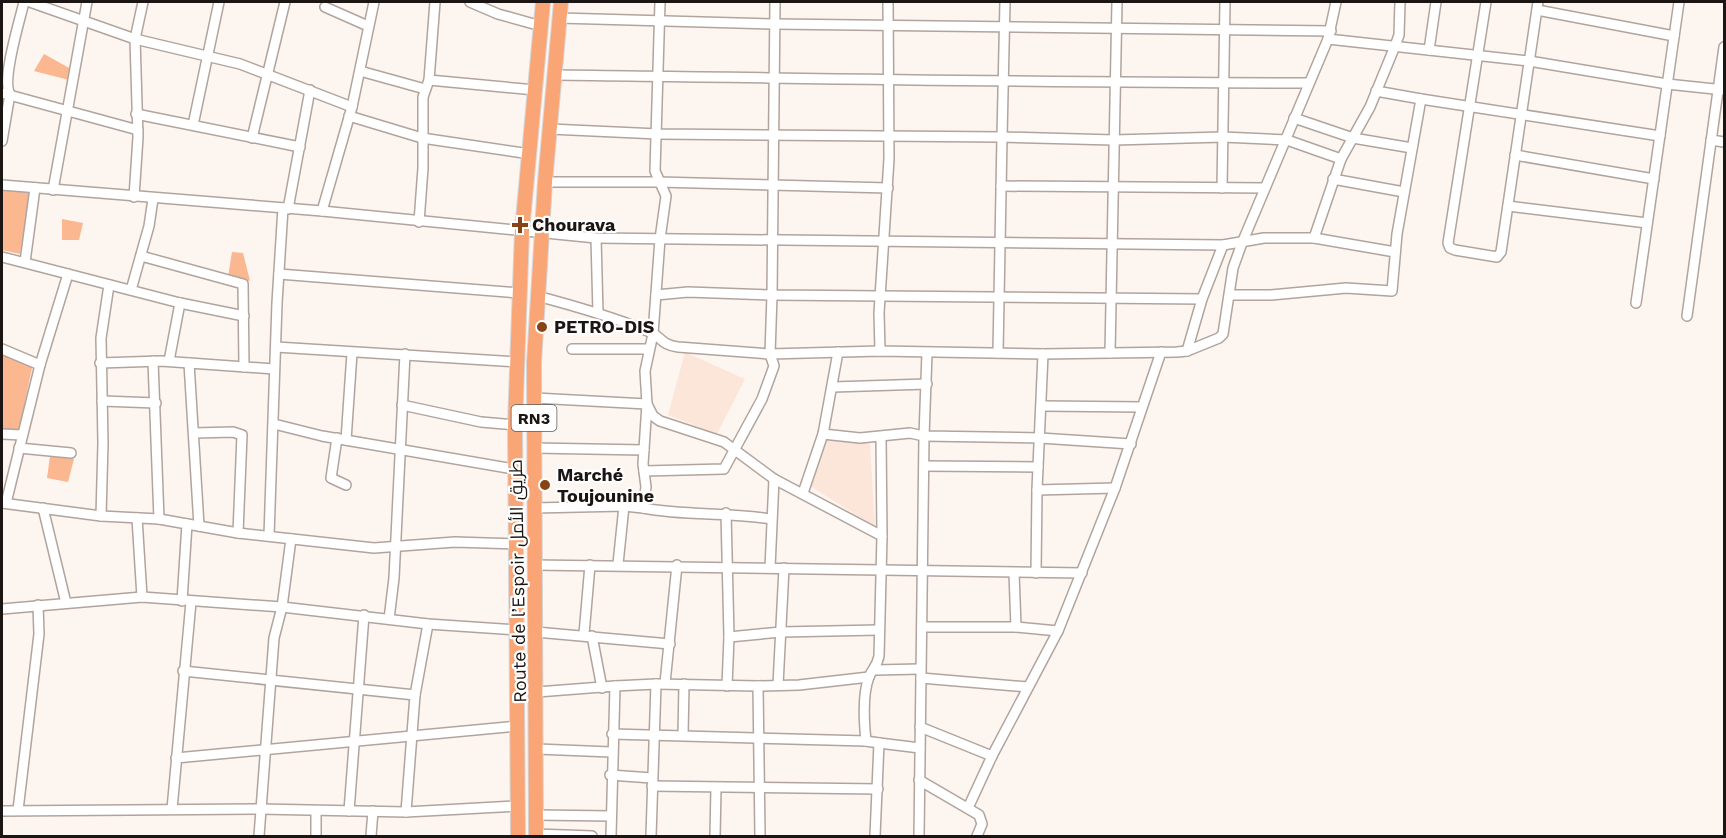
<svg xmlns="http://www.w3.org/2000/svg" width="1726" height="838" font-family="'Work Sans',Cairo,sans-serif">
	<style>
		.built { fill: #fce6da }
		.green { fill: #fbb790 }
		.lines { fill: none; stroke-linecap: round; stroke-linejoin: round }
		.minor-casing { stroke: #b1a49d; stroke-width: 12 }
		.highway-casing { stroke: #d6d5d5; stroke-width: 16 }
		.minor { stroke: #fff; stroke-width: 9 }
		.highway { stroke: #f9a575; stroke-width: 14 }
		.poi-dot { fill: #874316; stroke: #fff; stroke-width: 2 }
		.labels { text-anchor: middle; stroke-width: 4.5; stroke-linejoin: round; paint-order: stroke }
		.shield { fill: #fff; stroke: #5f5c5a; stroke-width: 1.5 }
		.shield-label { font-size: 16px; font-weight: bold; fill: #1b1614 }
		.poi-label { font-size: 18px; font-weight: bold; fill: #1b1614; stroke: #fff; text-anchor: start }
		.street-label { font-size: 18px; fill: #1b1614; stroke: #fff }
	</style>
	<rect width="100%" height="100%" fill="#fdf5f0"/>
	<g class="built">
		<path d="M 685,352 L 745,379 L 717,434 L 668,415 Z"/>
		<path d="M 824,436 L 870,444 L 875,527 L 807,484 Z"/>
	</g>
	<g class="green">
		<path d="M 44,54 L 71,69 L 69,80 L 34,71 Z"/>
		<path d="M 2,190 L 30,192 L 20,254 L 2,250 Z"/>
		<path d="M 62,219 L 83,223 L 79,240 L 62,240 Z"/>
		<path d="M 232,252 L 243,253 L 250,281 L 228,277 Z"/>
		<path d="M 2,352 L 33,363 L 19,431 L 2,429 Z"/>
		<path d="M 50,456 L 74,459 L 68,482 L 47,478 Z"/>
	</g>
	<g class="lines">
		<g class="minor-casing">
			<g id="minor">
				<path d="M 30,2 L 135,39 L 240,64 L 352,107"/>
				<path d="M 470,2 L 498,14 L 541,26"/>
				<path d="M 775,2 L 772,295 L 1202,299"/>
				<path d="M 1486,2 L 1448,243 L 1450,248 L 1455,250 L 1497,257 L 1501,252 L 1538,2"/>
				<path d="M 325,7 L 368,26"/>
				<path d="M 1537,10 L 1674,36"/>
				<path d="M 559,18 L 775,24 L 1331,31"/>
				<path d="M 1328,39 L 1529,61 L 1667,84 L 1724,90"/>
				<path d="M 1429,50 L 1436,2"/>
				<path d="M 360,71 L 425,89"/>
				<path d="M 554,75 C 805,78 1057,83 1308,83"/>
				<path d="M 429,80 L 535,90"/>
				<path d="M 1376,91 L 1421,99"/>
				<path d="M 2,93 L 138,130"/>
				<path d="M 136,114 L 300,147"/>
				<path d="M 349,116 L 422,138 L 530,154"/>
				<path d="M 1294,118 L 1353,138 L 1412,148"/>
				<path d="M 193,125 L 219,2"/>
				<path d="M 550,129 L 658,134 L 1002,137 L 1005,2"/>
				<path d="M 252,138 L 285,2"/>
				<path d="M 1711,140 L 1724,142"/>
				<path d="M 2,141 L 10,94 C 1,80 20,20 24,2"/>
				<path d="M 1515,155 L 1654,179"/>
				<path d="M 1333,179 L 1404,192"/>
				<path d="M 545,182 L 658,182 L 888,188"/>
				<path d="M 2,185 L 322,211 L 596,238 L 1223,245 L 1264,238 L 1314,238 L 1395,252"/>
				<path d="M 1001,186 L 1265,188"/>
				<path d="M 1222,188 L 1225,2"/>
				<path d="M 53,190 L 87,2"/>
				<path d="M 134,197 L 138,137 L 135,39 L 143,2"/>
				<path d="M 1508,206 L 1647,223"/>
				<path d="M 288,209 L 310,90"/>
				<path d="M 322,211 L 352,107 L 374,2"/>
				<path d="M 419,222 L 423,168 L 423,97 L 429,80 L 435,2"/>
				<path d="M 596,238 L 598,313"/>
				<path d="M 1314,238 L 1341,159 L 1370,107 L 1395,46 L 1399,35 L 1400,2"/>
				<path d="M 141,256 L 243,284 L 244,367"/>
				<path d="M 2,257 L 180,303 L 244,316"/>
				<path d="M 25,262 L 35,188"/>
				<path d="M 279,274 L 519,293"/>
				<path d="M 131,290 L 149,226 L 153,199"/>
				<path d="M 1230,295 L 1271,295 L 1346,288 L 1392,291 L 1397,234 L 1421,99 L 1660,136"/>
				<path d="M 537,296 C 575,306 613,317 650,332 C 662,337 661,345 678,347 L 770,354 L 880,351 L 1043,354 L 1177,352 L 1187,351 L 1219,338 L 1223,334 L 1233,268 L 1242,243 L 1328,39 L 1336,2"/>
				<path d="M 1636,303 L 1679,2"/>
				<path d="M 1687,316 L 1724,47"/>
				<path d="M 276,347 L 517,362"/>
				<path d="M 2,349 L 40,365"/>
				<path d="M 572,349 L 649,349"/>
				<path d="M 880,351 L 879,313 L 889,159 L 888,2"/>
				<path d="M 1187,351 L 1202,299 L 1223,245"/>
				<path d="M 927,353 L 924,436 L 1040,438 L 1131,444"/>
				<path d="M 998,353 L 1002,137 L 1114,140 L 1223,137 L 1287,140 L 1341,159"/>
				<path d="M 1110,353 L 1117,2"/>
				<path d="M 153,361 L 159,519"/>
				<path d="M 169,361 L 180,303"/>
				<path d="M 100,363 L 161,361 L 274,369"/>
				<path d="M 189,363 L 199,526"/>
				<path d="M 833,387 L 927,384"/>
				<path d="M 535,398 L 647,404 L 653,416 L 660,421 L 724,442 L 774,479 L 882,536 L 879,656 C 877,667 872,669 869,677 C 862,695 864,722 866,741 L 879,743 L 875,836"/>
				<path d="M 102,401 L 156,403"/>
				<path d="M 402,405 L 481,422 L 515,425"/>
				<path d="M 1042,406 L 1142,407"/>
				<path d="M 274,424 L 322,436 L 514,469"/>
				<path d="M 194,433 L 233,432 L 242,435 L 238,533"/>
				<path d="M 2,434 L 22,435"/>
				<path d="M 823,434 L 860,438 L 910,433 L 924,436 L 919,836"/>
				<path d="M 881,437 L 882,536"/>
				<path d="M 337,438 L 331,478 L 346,485"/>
				<path d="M 346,440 L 352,353"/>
				<path d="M 19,448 L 71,453"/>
				<path d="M 534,448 L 644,450"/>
				<path d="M 924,466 L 1038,467 L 1043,354"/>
				<path d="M 1038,467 L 1037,490 L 1115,488"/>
				<path d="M 644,471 L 724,469 L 762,399 L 774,366 L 770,354 L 772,295 L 688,292 L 656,295"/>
				<path d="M 803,493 L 823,434 L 838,352"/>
				<path d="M 2,503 L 101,516 L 159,519 L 238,533 L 374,548 L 455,542 L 517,544"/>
				<path d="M 6,503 L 40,365 L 68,274"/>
				<path d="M 43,508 L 66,603"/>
				<path d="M 534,508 L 624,506 L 643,508 L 646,487 L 643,464 L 647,404 L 645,371 L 653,334 L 660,239 L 666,196 L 655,171 L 660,2"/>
				<path d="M 643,508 C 685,516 728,512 771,519"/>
				<path d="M 726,513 L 729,637 L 727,686"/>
				<path d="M 101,516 L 103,443 L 101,338 L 109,285"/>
				<path d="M 137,518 L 142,597"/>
				<path d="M 269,536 L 277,303 L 283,208"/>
				<path d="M 618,564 L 624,506"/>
				<path d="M 534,565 L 1082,573"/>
				<path d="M 770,568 L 774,479"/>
				<path d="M 1014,573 L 1016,627"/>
				<path d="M 1036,573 L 1037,490"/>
				<path d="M 182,601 L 187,524"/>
				<path d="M 2,609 L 142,597 L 282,607 L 428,624 L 517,630"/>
				<path d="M 389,619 L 394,578 L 405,354"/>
				<path d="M 922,627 L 1016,627 L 1058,631"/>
				<path d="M 536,632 L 670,644"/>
				<path d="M 584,634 L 590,565"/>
				<path d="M 592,636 L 602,688"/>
				<path d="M 729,637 L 781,632 L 879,630"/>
				<path d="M 875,670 L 920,669"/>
				<path d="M 183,671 L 415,695"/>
				<path d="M 921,678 L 1028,687"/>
				<path d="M 665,683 L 677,565"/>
				<path d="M 656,684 L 758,686 L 760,836"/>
				<path d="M 778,685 L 784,568"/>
				<path d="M 615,686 L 656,684 L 651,836"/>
				<path d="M 758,686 L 799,685 L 869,677"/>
				<path d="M 537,692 L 615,686 L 611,836"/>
				<path d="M 920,727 L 992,756"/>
				<path d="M 612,734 L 866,741"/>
				<path d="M 683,735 L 684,684"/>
				<path d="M 879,743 L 920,748"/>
				<path d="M 537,749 L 611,752"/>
				<path d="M 176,758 L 517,726"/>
				<path d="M 610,775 L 652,778"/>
				<path d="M 919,780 L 979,815 L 982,824 L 977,836"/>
				<path d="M 652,786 L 878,789"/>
				<path d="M 968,808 L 992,756 L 1058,631 L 1115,488 L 1161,352"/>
				<path d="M 172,809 L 191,602"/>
				<path d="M 18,810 L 39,634 L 38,605"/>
				<path d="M 2,811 L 260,809 L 406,812 L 517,806"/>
				<path d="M 349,811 L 364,615"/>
				<path d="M 406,812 L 415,695 L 428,624"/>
				<path d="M 536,815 L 611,816"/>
				<path d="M 536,834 L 592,836"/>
				<path d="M 259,836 L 274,638 L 282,607 L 291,539"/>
				<path d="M 316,836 L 316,811"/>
				<path d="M 371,836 L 373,811"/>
				<path d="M 715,836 L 716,788"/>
			</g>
		</g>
		<g class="highway-casing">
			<g id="highway">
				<path d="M 518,836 L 515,425 L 522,231 L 543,2"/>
				<path d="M 536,836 L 534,363 L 545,182 L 561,2"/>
			</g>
		</g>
		<use href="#minor" class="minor"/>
		<use href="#highway" class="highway"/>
	</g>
	<g class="poi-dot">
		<path d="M517 216h6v6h6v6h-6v6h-6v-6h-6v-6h6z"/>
		<circle cx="542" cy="327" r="6"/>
		<circle cx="545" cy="485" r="6"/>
	</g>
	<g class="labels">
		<rect class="shield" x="511.5" y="405" width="45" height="26" rx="4.5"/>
		<g class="shield-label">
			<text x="534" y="424">RN3</text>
		</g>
		<g class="poi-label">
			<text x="532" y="231">Chourava</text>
			<text x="554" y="333">PETRO-DIS</text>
			<text x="557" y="481">Marché<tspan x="557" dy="21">Toujounine</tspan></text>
		</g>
		<g class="street-label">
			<text transform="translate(518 581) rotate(-91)" y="6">Route de l’Espoir طريق الأمل</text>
		</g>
	</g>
	<rect width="1726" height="838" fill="none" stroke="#1b1614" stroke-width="6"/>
</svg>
